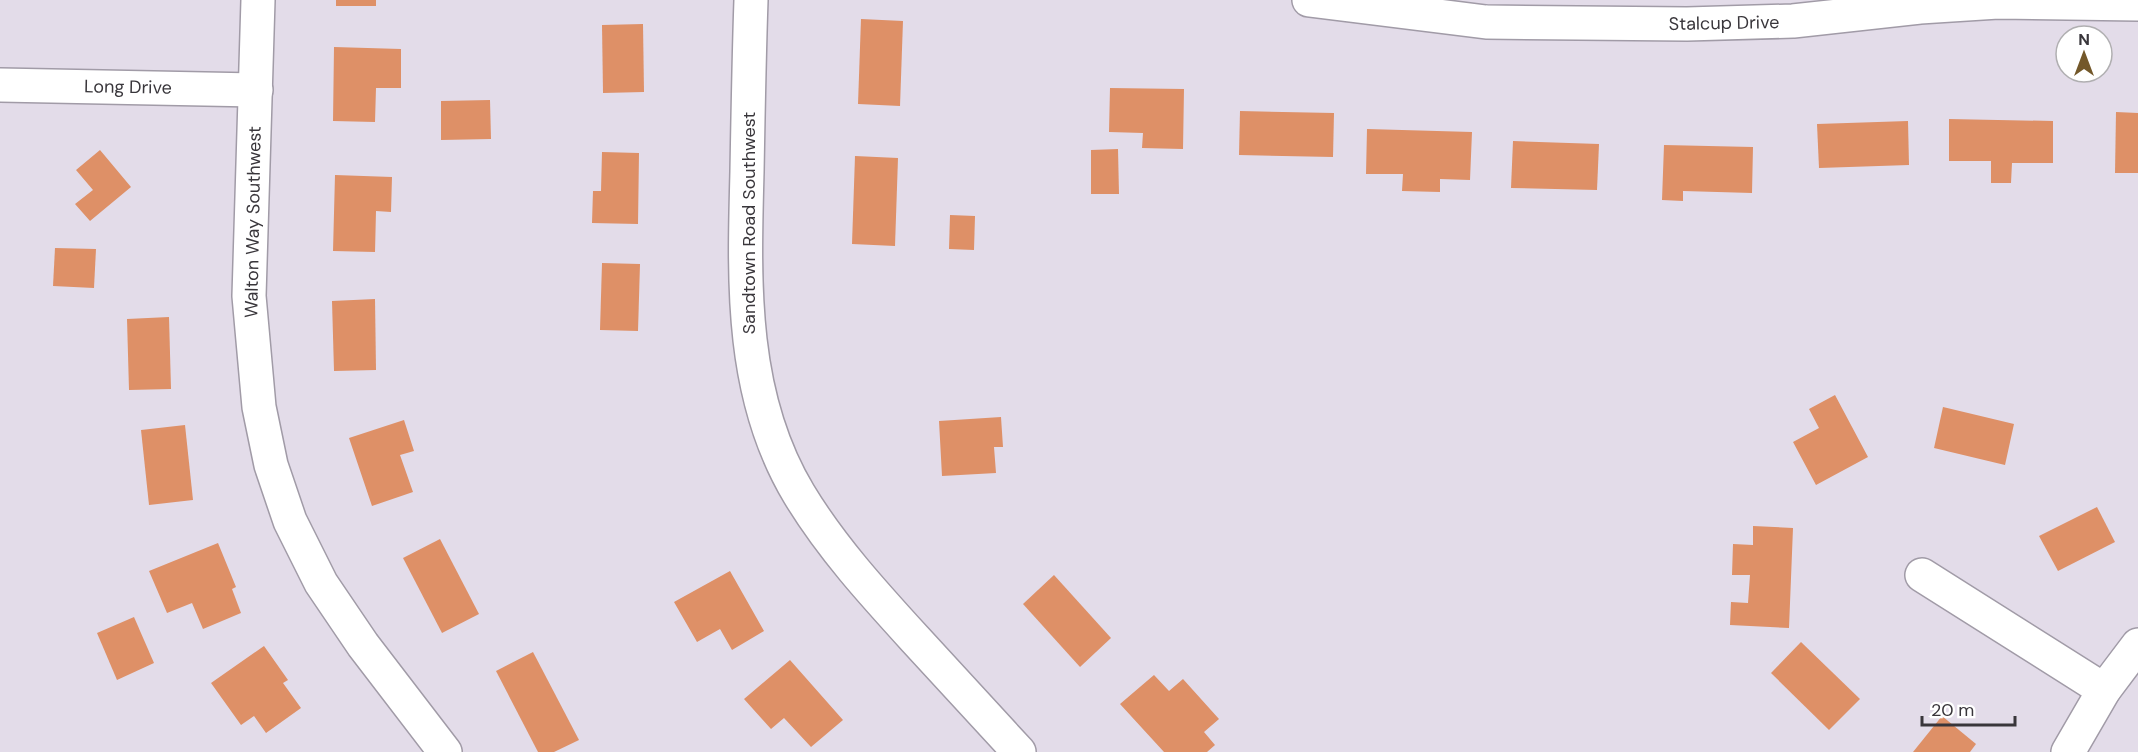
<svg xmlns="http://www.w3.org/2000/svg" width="2138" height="752" font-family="'DM Sans',sans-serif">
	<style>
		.building { fill: #de9067 }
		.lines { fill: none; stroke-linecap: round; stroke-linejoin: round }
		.minor-casing { stroke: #a19ba7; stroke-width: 36 }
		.minor { stroke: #fff; stroke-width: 33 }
		.labels { text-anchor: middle; stroke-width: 4.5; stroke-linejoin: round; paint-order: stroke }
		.street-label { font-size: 18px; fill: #39363b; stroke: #fff }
	</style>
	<rect width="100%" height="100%" fill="#e3dce9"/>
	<g class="building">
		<rect x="336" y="0" width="40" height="6"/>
		<path d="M 861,19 L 903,21 L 900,106 L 858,104 Z"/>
		<path d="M 643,24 L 644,92 L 603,93 L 602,25 Z"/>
		<path d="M 334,47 L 401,49 L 401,88 L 376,88 L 375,122 L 333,121 Z"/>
		<path d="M 1110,88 L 1184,89 L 1183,149 L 1142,148 L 1143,133 L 1109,132 Z"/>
		<path d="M 490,100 L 491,139 L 441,140 L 441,101 Z"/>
		<path d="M 1240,111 L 1334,113 L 1333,157 L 1239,155 Z"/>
		<path d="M 2116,112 L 2138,113 L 2138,173 L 2115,173 Z"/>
		<path d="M 1949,119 L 2053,121 L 2053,163 L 2012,163 L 2011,183 L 1991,183 L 1991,161 L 1949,161 Z"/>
		<path d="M 1908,121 L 1909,165 L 1819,168 L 1817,124 Z"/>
		<path d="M 1367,129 L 1472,132 L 1470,180 L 1440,179 L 1440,192 L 1402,191 L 1403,174 L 1366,174 Z"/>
		<path d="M 1513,141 L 1599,144 L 1597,190 L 1511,188 Z"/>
		<path d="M 1664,145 L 1753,147 L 1752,193 L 1683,191 L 1683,201 L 1662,200 Z"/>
		<path d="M 1118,149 L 1119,194 L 1091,194 L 1091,150 Z"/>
		<path d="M 100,150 L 131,187 L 90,221 L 75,204 L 93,190 L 76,170 Z"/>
		<path d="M 602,152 L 639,153 L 638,224 L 592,223 L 593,191 L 601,191 Z"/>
		<path d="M 855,156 L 898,158 L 895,246 L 852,244 Z"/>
		<path d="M 335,175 L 392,177 L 391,212 L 376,211 L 375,252 L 333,251 Z"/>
		<path d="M 950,215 L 975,216 L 974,250 L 949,249 Z"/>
		<path d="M 55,248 L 96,249 L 94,288 L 53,286 Z"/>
		<path d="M 602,263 L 640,264 L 638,331 L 600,330 Z"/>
		<path d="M 375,299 L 376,370 L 334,371 L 332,301 Z"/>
		<path d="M 169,317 L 171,389 L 129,390 L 127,319 Z"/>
		<path d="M 1835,395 L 1868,457 L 1816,485 L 1793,442 L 1819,428 L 1809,409 Z"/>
		<path d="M 1943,407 L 2014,424 L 2005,465 L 1934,448 Z"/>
		<path d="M 1001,417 L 1003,447 L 994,447 L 996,473 L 942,476 L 939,421 Z"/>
		<path d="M 404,420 L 414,451 L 400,455 L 413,492 L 372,506 L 349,438 Z"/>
		<path d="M 185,425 L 193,500 L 149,505 L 141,430 Z"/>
		<path d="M 2097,507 L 2115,542 L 2058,571 L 2039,536 Z"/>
		<path d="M 1753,526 L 1793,528 L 1789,628 L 1730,625 L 1731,602 L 1748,603 L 1750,575 L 1732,575 L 1733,544 L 1753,545 Z"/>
		<path d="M 440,539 L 479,614 L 442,633 L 403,558 Z"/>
		<path d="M 218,543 L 236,587 L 232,589 L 241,613 L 203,629 L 192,603 L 167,613 L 149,571 Z"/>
		<path d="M 730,571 L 764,631 L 732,650 L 720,629 L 697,642 L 674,602 Z"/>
		<path d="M 1054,575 L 1111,638 L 1080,667 L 1023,604 Z"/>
		<path d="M 134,617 L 154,663 L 117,680 L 97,633 Z"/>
		<path d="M 1801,642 L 1860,699 L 1829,730 L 1771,673 Z"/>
		<path d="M 264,646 L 288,680 L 283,683 L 301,708 L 266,733 L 254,716 L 241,725 L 211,683 Z"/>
		<path d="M 533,652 L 579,740 L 554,752 L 538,752 L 496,671 Z"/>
		<path d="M 790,660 L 843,720 L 811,747 L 784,718 L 771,729 L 744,699 Z"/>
		<path d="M 1154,675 L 1169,691 L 1183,679 L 1219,719 L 1204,732 L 1215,745 L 1207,752 L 1164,752 L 1120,704 Z"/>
		<path d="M 1942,716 L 1976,744 L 1970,752 L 1913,752 Z"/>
	</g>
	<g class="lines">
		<g class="minor-casing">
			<g id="minor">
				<path d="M 258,0 L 249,296 L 259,407 L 271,465 L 290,521 L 321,583 L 363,645 L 445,752"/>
				<path d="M 751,0 C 749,57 748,115 747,172 C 744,282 740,396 799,494 C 831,547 873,593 915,639 C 949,676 984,714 1019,752"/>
				<path d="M 1309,0 L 1486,22 L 1687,24 L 1793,21 L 1920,7 L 1998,2 L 2138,4"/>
				<path d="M 0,85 L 256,90"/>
				<path d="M 1922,575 L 2104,690"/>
				<path d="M 2068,752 L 2104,690 L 2138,645"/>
			</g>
		</g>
		<use href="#minor" class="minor"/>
	</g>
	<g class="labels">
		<g class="street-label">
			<text transform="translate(1724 23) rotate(-1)" y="6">Stalcup Drive</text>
			<text transform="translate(128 87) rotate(1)" y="6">Long Drive</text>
			<text transform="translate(253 222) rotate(-89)" y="6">Walton Way Southwest</text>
			<text transform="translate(749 223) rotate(-90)" y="6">Sandtown Road Southwest</text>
		</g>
	</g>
	<g transform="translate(2084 54)"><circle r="28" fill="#ffffff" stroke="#b0afb1" stroke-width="1.5"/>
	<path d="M0-4.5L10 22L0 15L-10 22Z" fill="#73582a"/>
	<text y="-9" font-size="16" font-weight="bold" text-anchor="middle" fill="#39363b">N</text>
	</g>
	<path d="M1922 716v9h93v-9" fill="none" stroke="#39363b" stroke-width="3"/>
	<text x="1931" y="716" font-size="18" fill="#39363b" stroke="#ffffff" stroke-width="4.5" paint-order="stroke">20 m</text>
</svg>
